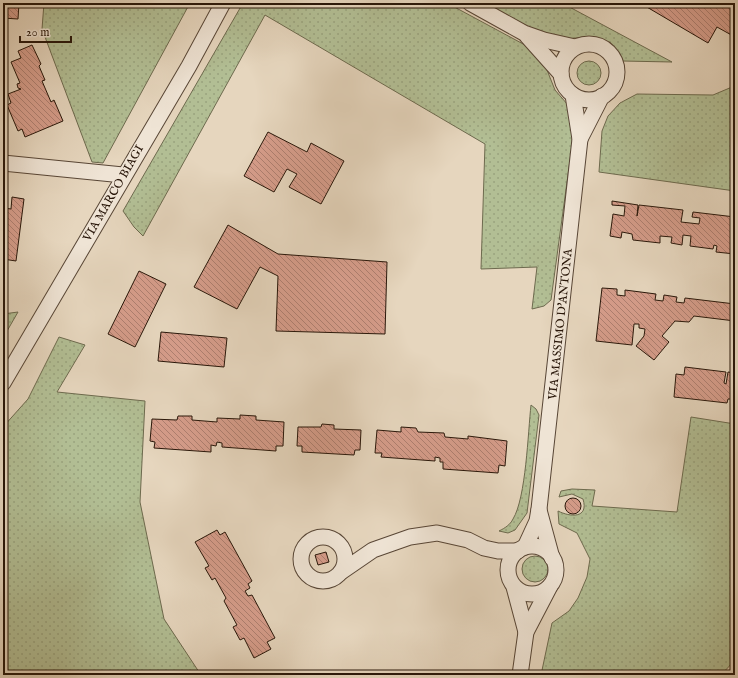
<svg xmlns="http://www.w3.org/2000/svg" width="738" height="678" font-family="'IM FELL English',serif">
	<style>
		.green { fill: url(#green-dots); stroke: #6d6a4e }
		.building { fill: url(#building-back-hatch); stroke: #281609 }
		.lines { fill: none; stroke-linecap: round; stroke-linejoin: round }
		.minor-casing { stroke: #584636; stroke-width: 17 }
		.minor { stroke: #efe4d5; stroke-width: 15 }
		.labels { text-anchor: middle; stroke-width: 3; stroke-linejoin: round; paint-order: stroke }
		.street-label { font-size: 12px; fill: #281609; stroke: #efe4d5 }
	</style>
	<defs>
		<pattern id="green-dots" width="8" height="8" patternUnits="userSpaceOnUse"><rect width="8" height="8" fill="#b2be94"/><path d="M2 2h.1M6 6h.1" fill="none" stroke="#99a37e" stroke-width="1.8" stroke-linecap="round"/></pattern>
		<pattern id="building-back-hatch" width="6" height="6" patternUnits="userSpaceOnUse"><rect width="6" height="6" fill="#d69d8b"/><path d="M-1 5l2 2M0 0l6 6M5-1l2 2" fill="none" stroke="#ae7f70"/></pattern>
	</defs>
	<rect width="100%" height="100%" fill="#e6d6be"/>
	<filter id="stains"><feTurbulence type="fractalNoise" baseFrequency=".005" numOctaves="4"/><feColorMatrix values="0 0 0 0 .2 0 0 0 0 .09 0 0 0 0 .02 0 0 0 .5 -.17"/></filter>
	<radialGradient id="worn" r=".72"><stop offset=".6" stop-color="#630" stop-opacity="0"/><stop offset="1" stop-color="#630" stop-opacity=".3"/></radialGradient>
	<g class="green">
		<path d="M 44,3 L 190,3 L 103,163 L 92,162 L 42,29 Z"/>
		<path d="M 243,3 L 447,3 L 525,45 L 547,70 L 555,90 L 568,105 L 573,138 L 551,300 L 544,306 L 532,309 L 537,267 L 481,269 L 485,144 L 265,15 L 143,236 L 134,227 L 123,211 Z"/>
		<path d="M 483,3 L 562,3 L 672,62 L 622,61 L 608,45 L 584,37 L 567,39 L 530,29 Z"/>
		<circle cx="589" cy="73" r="12"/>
		<path d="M 732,87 L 735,89 L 735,191 L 599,172 L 602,131 L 608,116 L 620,103 L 637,94 L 713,95 Z"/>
		<path d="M 18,312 L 3,338 L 3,314 Z"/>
		<path d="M 59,337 L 85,345 L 57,392 L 145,401 L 140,502 L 164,619 L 201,675 L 3,675 L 3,427 L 28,399 Z"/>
		<path d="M 531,405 L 536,409 L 539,415 L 527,513 L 515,530 L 508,533 L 499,531 C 505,528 510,525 513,519 C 526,498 528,432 531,405 Z"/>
		<path d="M 691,417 L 735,424 L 735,660 L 721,675 L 541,675 L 552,623 L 569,611 L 578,598 L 587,577 L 590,559 L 577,533 L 559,524 L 558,511 C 570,517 589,519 583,499 L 572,494 L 559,497 L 561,491 L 572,489 L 595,490 L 592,506 L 677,512 Z"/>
		<circle cx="535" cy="569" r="13"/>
	</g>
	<g class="building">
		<path d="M 3,3 L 19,3 L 18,19 L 3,18 Z"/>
		<path d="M 640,3 L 735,3 L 735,37 L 717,27 L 708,43 Z"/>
		<path d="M 32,45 L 41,64 L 39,66 L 45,80 L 42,81 L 51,102 L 54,100 L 63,121 L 25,137 L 22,129 L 18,131 L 7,105 L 11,103 L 8,94 L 21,89 L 18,88 L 17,84 L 20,83 L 11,62 L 21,58 L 18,51 Z"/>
		<path d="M 268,132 L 307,152 L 311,143 L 344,161 L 321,204 L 289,187 L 297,174 L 287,169 L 274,192 L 244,176 Z"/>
		<path d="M 12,197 L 24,199 L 16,261 L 3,259 L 3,202 L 5,202 L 4,208 L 11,209 Z"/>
		<path d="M 612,201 L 638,205 L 637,216 L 639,205 L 683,210 L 681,222 L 699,224 L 700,218 L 692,217 L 693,212 L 735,217 L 735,254 L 716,252 L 717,246 L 714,245 L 713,249 L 690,246 L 691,236 L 683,235 L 682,245 L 671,243 L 672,237 L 660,236 L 660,243 L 633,240 L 632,234 L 622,232 L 621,238 L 610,236 L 613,214 L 624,216 L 625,206 L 612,205 Z"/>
		<path d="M 228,225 L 278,254 L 387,262 L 385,334 L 276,331 L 278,276 L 260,267 L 237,309 L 194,287 Z"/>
		<path d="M 139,271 L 166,284 L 135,347 L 108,334 Z"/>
		<path d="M 602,288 L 617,289 L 617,295 L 625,296 L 625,290 L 656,294 L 655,300 L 663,301 L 664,295 L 677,297 L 676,302 L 684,303 L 685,298 L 735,304 L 735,321 L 694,316 L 689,322 L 675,321 L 662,336 L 669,342 L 654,360 L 636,346 L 644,336 L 645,329 L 639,328 L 639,324 L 634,324 L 632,345 L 596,341 Z"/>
		<path d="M 161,332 L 227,338 L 224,367 L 158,361 Z"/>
		<path d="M 685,367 L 726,372 L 724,383 L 726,384 L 728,372 L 735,373 L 735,399 L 728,399 L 727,403 L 674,397 L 676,374 L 684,375 Z"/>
		<path d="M 240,415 L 256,416 L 256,420 L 284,422 L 283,446 L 276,446 L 276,451 L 222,447 L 222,443 L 217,442 L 216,446 L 211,445 L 211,452 L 154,448 L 155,442 L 150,441 L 152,419 L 177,420 L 178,416 L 192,416 L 192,420 L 217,422 L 217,418 L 240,419 Z"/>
		<path d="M 322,424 L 334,425 L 334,429 L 361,430 L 360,450 L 355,450 L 354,455 L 302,452 L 302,446 L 297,446 L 298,427 L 321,427 Z"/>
		<path d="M 401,427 L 416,428 L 418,432 L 444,433 L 445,437 L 468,439 L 468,436 L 507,441 L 505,466 L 499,465 L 498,473 L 443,469 L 443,462 L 440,462 L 440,458 L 435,457 L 435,461 L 381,457 L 382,453 L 375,453 L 377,430 L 401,432 Z"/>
		<circle cx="573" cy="506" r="8"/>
		<path d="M 217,530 L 220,535 L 225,532 L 252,581 L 248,584 L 250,588 L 245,591 L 248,596 L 252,595 L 275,638 L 267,642 L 271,649 L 254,658 L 244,638 L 240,640 L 233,627 L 237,625 L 224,601 L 226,598 L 215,578 L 212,580 L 205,568 L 209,566 L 195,542 Z"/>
		<path d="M 326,552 L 329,562 L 318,565 L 315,555 Z"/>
	</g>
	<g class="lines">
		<g class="minor-casing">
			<g id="minor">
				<path d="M 470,3 L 524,33 L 544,40 L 575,47"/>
				<path d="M 527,36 L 561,74"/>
				<circle cx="589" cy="72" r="28"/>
				<path d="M 580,139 L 602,96"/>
				<path d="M 3,163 L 123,175"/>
				<path d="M 3,383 L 189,66 L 223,3"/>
				<path d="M 539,510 L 552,558"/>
				<circle cx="323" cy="559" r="22"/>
				<circle cx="532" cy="570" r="24"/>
				<path d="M 525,547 L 537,521 L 539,509 L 580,139 L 573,95"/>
				<path d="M 341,572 L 373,550 L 410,537 L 437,533 L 468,540 L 484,548 L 498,551 L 518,551"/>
				<path d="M 514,587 L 526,632"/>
				<path d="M 520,675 L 526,632 L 550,586"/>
			</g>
		</g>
		<use href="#minor" class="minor"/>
	</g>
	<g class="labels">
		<g class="street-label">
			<text transform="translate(113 193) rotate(-60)" y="4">VIA MARCO BIAGI</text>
			<text transform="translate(560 324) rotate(-84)" y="4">VIA MASSIMO D'ANTONA</text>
		</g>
	</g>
	<rect width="738" height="678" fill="none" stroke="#e6d6be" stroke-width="16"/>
	<rect x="4" y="4" width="730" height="670" fill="none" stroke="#281609" stroke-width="2"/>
	<rect x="8" y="8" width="722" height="662" fill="none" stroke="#281609"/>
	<path d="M20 36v6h51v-6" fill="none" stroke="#281609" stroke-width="2"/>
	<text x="26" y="36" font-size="12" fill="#281609" stroke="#efe4d5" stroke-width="3" paint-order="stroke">20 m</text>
	<rect width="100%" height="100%" filter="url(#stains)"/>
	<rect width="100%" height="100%" fill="url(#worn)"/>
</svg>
